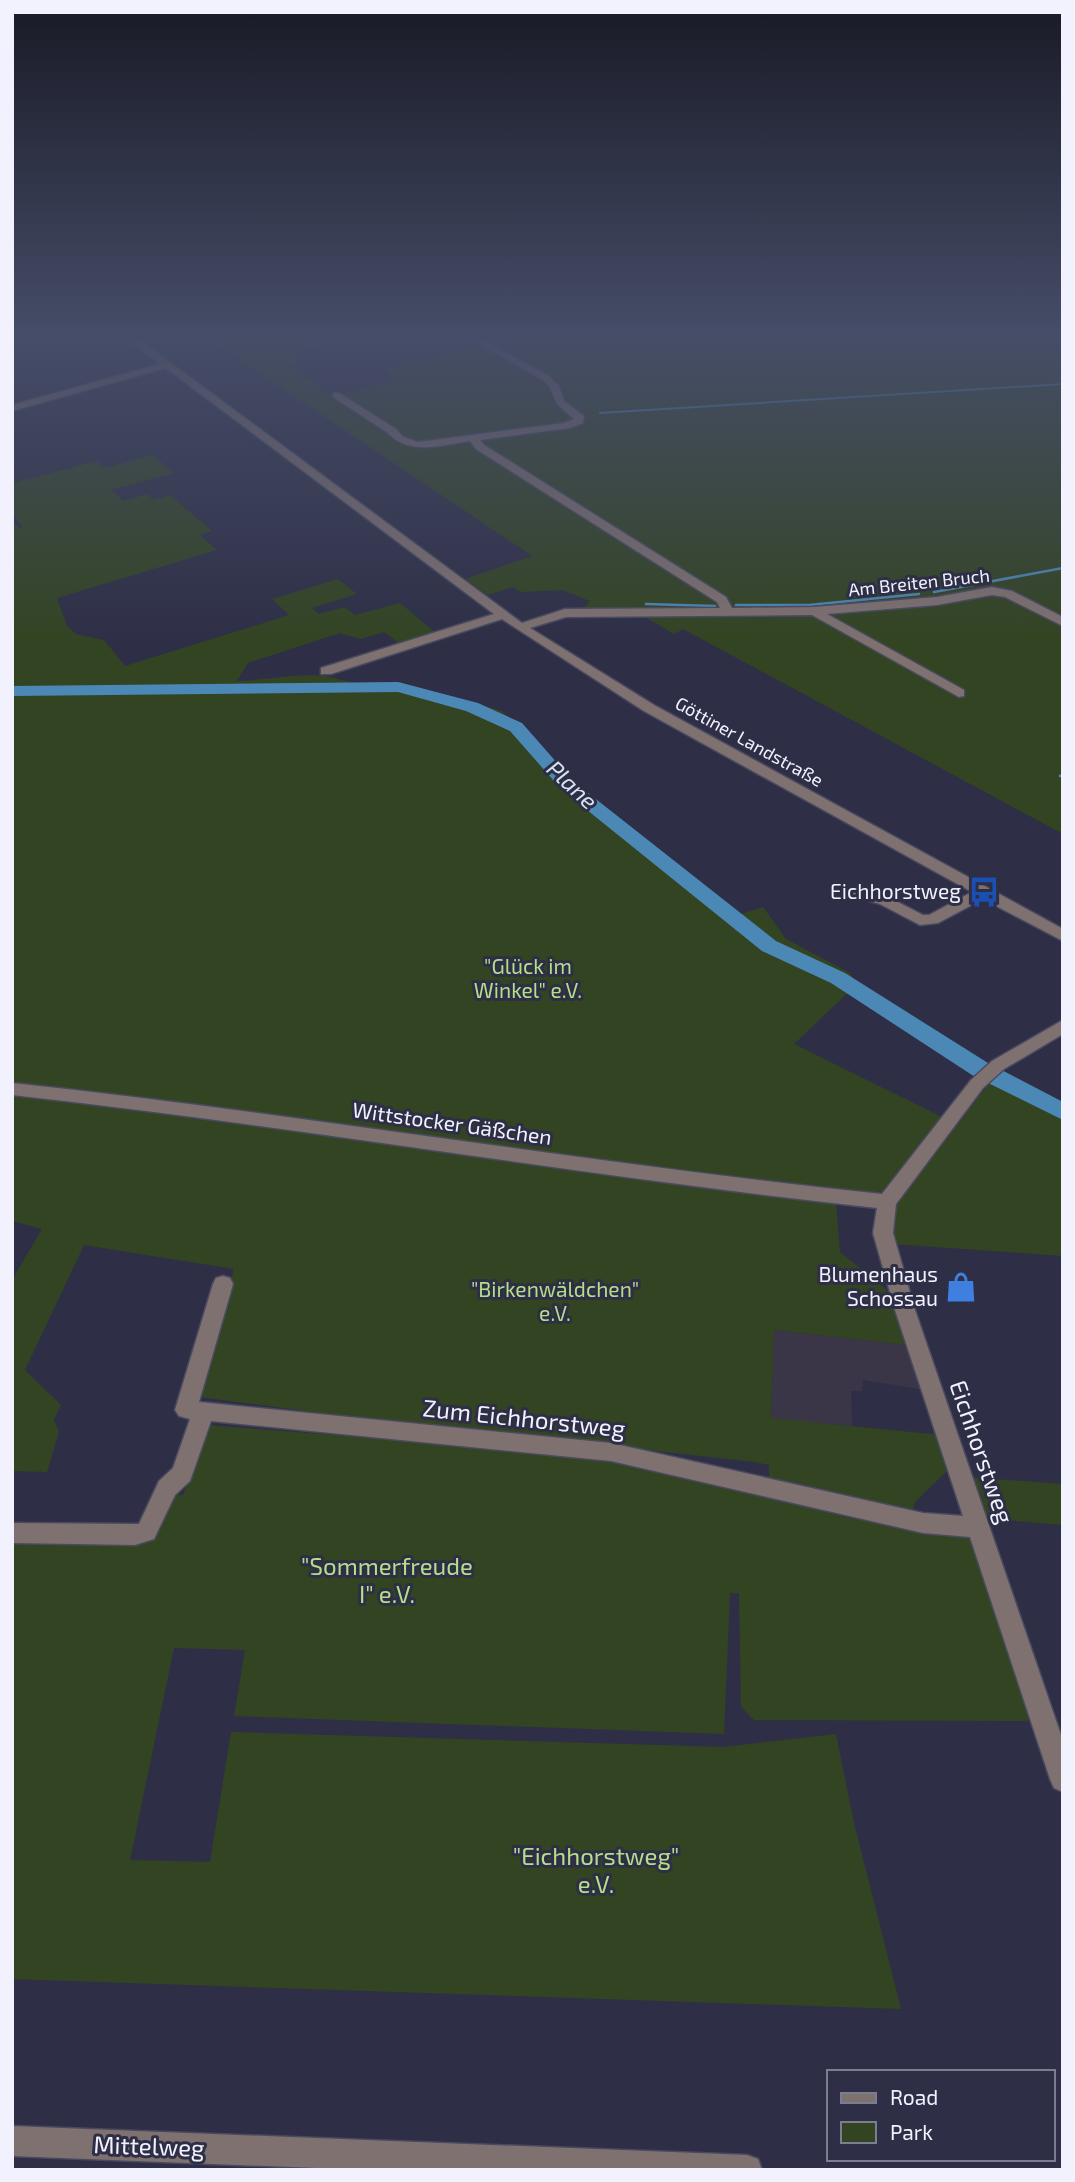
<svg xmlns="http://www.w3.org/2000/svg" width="1075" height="2182" font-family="'Exo 2',sans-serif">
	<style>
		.commercial { fill: #3b3647 }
		.green { fill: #342 }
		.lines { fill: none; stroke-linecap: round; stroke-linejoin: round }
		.stream-far1 { stroke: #4c88b5; stroke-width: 2 }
		.stream { stroke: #4c88b5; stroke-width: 2.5 }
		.river { fill: #4c88b5; fill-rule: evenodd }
		.minor-casing { stroke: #494a60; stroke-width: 3 }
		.minor { fill: #7f7170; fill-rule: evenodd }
		.labels { text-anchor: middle; stroke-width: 6; stroke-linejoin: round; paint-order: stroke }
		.far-street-label { font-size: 18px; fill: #f1f2fe; stroke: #2e2f46 }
		.poi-label { font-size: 21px; fill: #f1f2fe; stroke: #2e2f46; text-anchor: end }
		.park-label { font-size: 21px; fill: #b4df88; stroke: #2e2f46 }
		.street-label { font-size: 21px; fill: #f1f2fe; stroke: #2e2f46 }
		.water-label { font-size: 23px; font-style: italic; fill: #d4e4f1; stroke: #2e2f46 }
		.near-street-label { font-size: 24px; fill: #f1f2fe; stroke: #2e2f46 }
		.near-park-label { font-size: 24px; fill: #b4df88; stroke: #2e2f46 }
	</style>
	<rect width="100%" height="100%" fill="#2e2f46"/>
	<path class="commercial" d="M 774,1330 L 907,1345 L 920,1389 L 863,1380 L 862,1391 L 851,1391 L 852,1426 L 771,1419 Z"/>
	<g class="green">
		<path d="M 208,338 L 316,338 L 325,344 L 299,350 L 303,358 L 287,365 L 333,396 L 397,380 L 383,370 L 481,344 L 476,338 L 1063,338 L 1063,834 L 683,629 L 674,634 L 635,611 L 581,611 L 590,601 L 562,590 L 521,592 L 513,587 L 488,595 L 465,579 L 532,556 Z"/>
		<path d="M 153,455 L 174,473 L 111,490 L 124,501 L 147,494 L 153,500 L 170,495 L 212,531 L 200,535 L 217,550 L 57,598 L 67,626 L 76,634 L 104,640 L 125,666 L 289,615 L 272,599 L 338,579 L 357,594 L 312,608 L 319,614 L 344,607 L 355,615 L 400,603 L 436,633 L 400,644 L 384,632 L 360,639 L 340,633 L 248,663 L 237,681 C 265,680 297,673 325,676 C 344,679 382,695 399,682 L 502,711 L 578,788 L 646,845 L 738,915 L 763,907 L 786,939 L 850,973 L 857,984 L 794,1044 L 942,1117 L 883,1197 L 12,1084 L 12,521 L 19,528 L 23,527 L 12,515 L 12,483 L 97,461 L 104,468 Z"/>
		<path d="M 996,1074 L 1063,1109 L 1063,1256 L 892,1244 L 894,1208 Z"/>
		<path d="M 12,1091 L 836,1202 L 840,1252 L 888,1291 L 907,1345 L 774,1330 L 771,1418 L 941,1435 L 948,1459 L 947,1471 L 915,1502 L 912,1513 L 798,1483 L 769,1481 L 769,1465 L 755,1462 L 368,1419 L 199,1397 L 234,1269 L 84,1245 L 25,1370 L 61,1405 L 54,1420 L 59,1432 L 47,1472 L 12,1471 L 12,1280 L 42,1229 L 12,1221 Z"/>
		<path d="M 207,1425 L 593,1455 L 846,1517 L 970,1537 L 977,1547 L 1034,1709 L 1027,1721 L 754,1720 L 741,1707 L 739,1593 L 730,1593 L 724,1734 L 234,1716 L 245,1650 L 174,1648 L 130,1860 L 210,1862 L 231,1732 L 724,1747 L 836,1734 L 854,1823 L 901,2009 L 12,1979 L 12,1539 L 151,1542 L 169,1494 L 183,1495 Z"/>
		<path d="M 968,1477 L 1063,1484 L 1063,1525 L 983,1518 Z"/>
	</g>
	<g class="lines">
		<path class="stream-far1" d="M 600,413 L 1063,384"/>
		<g class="stream">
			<path d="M 934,592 L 1063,568"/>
			<path d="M 646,604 L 715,606"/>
			<path d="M 736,605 L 809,605 L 919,594"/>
			<path d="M 1060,776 L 1063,775"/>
		</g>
		<path class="river" d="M 398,682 L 478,703 L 522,723 L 573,781 L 776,941 L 845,973 L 988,1063 L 1063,1102 L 1063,1120 L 972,1075 L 831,983 L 762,951 L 561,789 L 510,731 L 466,711 L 398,692 L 12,696 L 12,686 Z"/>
		<g class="minor-casing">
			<g id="minor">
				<path d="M 127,338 L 137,338 L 522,623 L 565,609 L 720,608 L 717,602 L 476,449 L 470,441 C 444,445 409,456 388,433 L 333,397 L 333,393 L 339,393 L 396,429 L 403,437 L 418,442 L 564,423 L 574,419 L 557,404 L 550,387 L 543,380 L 469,338 L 480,338 L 549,376 L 559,386 L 564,401 L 584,416 L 583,423 L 570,428 L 480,440 L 484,445 L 726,597 L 732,608 L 814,607 L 937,597 L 992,587 L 1012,591 L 1063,617 L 1063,626 L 1005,597 L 992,595 L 937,605 L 827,614 L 964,690 L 964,696 L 959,697 L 812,615 L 566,617 L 530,628 L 654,705 L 1063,929 L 1063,941 L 983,899 L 938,923 L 920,925 L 880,904 L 849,895 L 846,892 L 849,889 L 854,887 L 890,898 L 923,915 L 929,915 L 972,892 L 644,711 L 502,619 L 331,674 L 321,674 L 321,668 L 494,614 L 166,368 L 12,411 L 12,405 L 160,364 Z"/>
				<path d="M 1063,1020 L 1063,1034 L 1004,1069 L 983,1088 L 896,1204 L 893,1233 L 915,1310 L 1063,1741 L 1063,1792 L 1054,1788 L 1050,1779 L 970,1537 L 923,1533 L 611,1461 L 211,1421 L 190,1481 L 175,1495 L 154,1539 L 135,1545 L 12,1543 L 12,1523 L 139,1524 L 159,1481 L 173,1468 L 190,1419 L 179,1416 L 175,1410 L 213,1284 L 216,1278 L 223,1276 L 230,1278 L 233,1284 L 199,1402 L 611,1443 L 923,1513 L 963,1516 L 895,1310 L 873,1233 L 877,1208 C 588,1177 301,1127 12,1095 L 12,1083 C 303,1114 591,1164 882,1194 L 971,1080 L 992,1061 Z"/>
				<path d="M 12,2126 L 747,2155 L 758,2159 L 762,2170 L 366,2170 L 12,2156 Z"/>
			</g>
		</g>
		<use href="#minor" class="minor"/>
	</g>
	<linearGradient id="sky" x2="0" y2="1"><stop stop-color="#191a26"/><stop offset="0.52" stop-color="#464d68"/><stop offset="1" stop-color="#464d68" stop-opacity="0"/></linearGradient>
	<rect width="1075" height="644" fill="url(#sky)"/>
	<defs>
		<g id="bus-bare" transform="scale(2.415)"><path d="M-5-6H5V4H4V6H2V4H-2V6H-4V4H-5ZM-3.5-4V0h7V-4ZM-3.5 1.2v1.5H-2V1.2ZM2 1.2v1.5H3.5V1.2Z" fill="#1a4fb4" stroke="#2e2f46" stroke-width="2.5" paint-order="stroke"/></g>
		<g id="shop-bare" transform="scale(2.415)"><path d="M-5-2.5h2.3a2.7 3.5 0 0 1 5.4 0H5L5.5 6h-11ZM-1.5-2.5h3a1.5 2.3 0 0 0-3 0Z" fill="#3f7fe0" stroke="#2e2f46" stroke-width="2.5" paint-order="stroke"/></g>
	</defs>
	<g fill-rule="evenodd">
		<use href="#bus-bare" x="984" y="892"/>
		<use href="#shop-bare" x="961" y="1287"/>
	</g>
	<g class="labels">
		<g class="far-street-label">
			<text transform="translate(919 583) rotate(-6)" y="6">Am Breiten Bruch</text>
			<text transform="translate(749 742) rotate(29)" y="6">Göttiner Landstraße</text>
		</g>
		<g class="poi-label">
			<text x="961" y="899">Eichhorstweg</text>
			<text x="938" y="1282">Blumenhaus<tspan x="938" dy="24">Schossau</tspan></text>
		</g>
		<g class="park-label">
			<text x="528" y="974">"Glück im<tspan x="528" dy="24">Winkel" e.V.</tspan></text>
			<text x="555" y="1297">"Birkenwäldchen"<tspan x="555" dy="24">e.V.</tspan></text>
		</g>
		<g class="street-label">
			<text transform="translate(452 1124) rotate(8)" y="7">Wittstocker Gäßchen</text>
		</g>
		<g class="water-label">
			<text transform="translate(572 785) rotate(43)" y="8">Plane</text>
		</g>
		<g class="near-street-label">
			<text transform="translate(524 1419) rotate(6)" y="8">Zum Eichhorstweg</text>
			<text transform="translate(981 1452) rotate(71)" y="8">Eichhorstweg</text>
			<text transform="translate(149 2147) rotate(2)" y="8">Mittelweg</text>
		</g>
		<g class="near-park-label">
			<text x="387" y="1575">"Sommerfreude<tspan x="387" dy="28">I" e.V.</tspan></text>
			<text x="596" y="1865">"Eichhorstweg"<tspan x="596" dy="28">e.V.</tspan></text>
		</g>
	</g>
	<rect width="1075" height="2182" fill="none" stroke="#f1f2fe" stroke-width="28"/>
	<rect x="827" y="2070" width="228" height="91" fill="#2e2f46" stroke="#7c7d90" stroke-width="2"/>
	<rect x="841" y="2093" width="35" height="10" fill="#7f7170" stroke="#7c7d90" stroke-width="2"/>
	<text x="890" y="2105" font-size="21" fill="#f1f2fe">Road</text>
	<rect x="841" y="2122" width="35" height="21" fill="#334422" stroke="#7c7d90" stroke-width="2"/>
	<text x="890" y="2140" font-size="21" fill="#f1f2fe">Park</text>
</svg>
